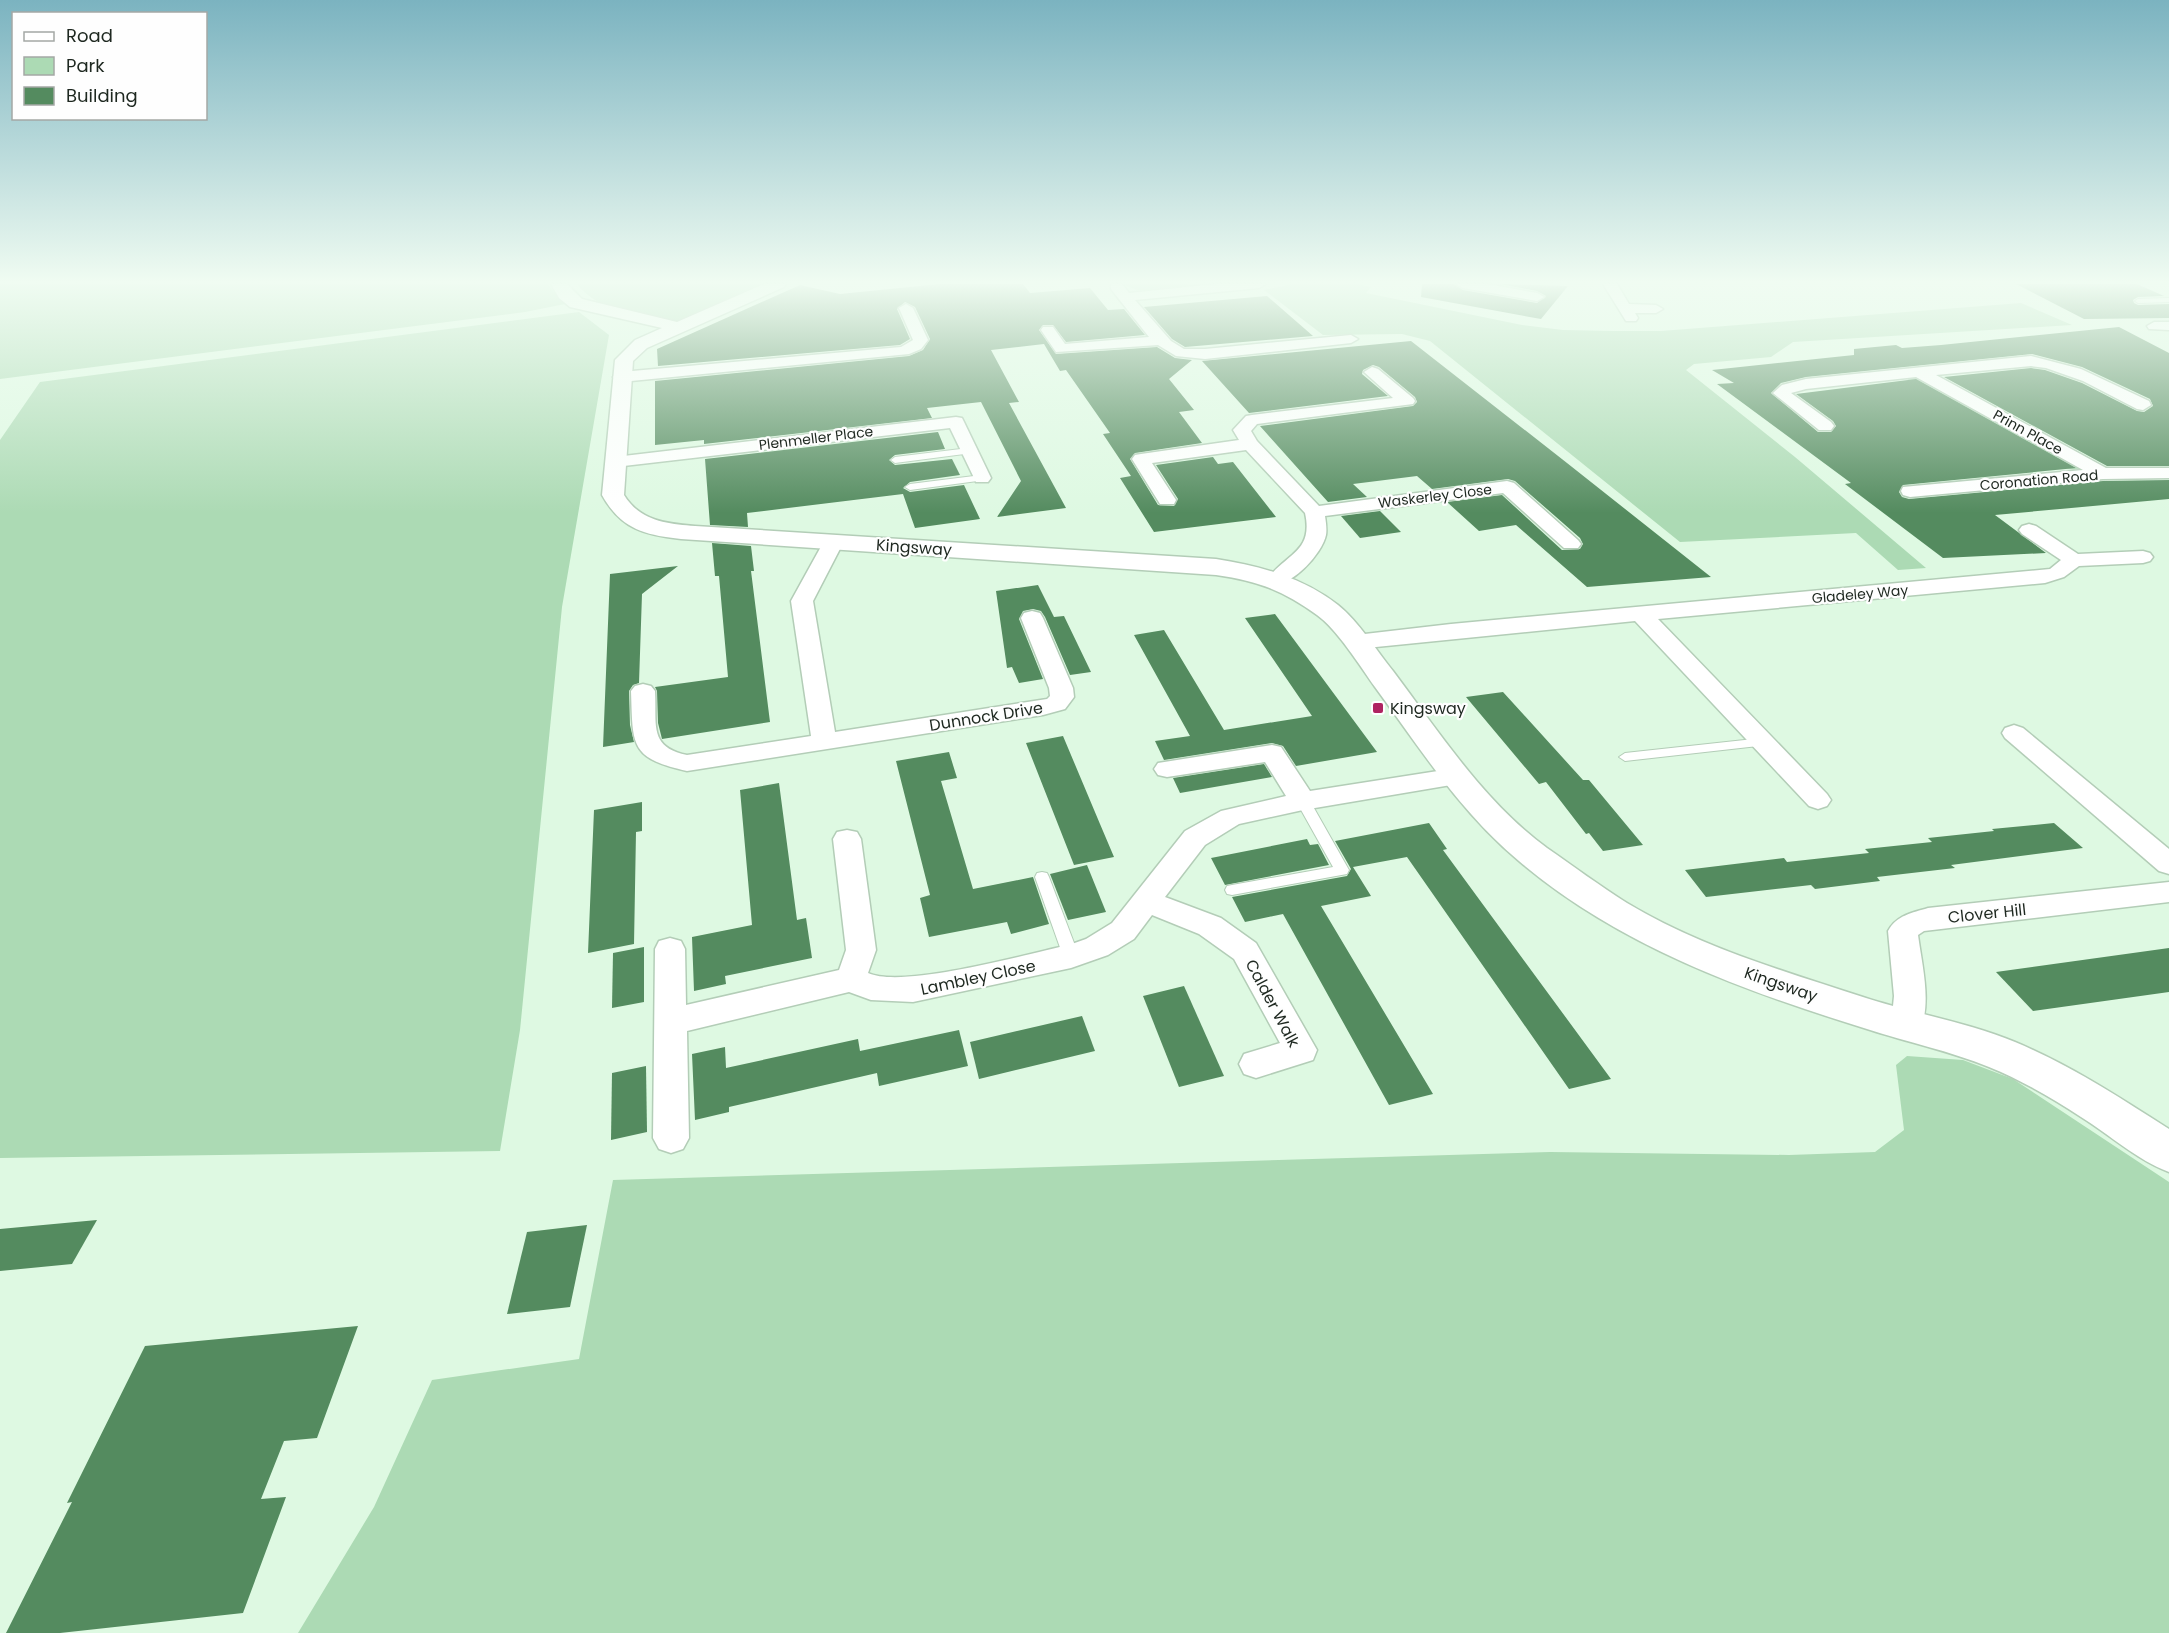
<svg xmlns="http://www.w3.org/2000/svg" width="2169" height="1633" font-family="Poppins,sans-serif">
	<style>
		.green { fill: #acdab4 }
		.building { fill: #548b5f }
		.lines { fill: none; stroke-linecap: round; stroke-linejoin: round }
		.service-casing { stroke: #b3cdb7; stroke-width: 2 }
		.minor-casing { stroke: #b3cdb7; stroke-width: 3 }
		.tertiary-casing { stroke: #b3cdb7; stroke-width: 3 }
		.service { fill: #fff; fill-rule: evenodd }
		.minor { fill: #fff; fill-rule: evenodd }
		.tertiary { fill: #fff; fill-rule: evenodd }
		.poi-dot { fill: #af2361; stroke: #fefefe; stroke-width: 2 }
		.labels { text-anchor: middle; stroke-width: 4.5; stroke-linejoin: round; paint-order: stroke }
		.far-street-label { font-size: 14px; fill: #1e2820; stroke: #fefefe }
		.street-label { font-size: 16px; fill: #1e2820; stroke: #fefefe }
		.poi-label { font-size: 16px; fill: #1e2820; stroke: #fefefe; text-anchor: start }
	</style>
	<rect width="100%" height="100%" fill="#def9e2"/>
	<g class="green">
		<path d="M 0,284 L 548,284 L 556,295 L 565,304 L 525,312 L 0,379 Z"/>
		<path d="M 577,284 L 764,284 L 680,321 L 673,322 C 640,314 598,312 577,284 Z"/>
		<path d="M 1124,284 L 1187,284 L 1189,286 C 1167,290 1143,297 1124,284 Z"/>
		<path d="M 1293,284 L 1356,284 L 1371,287 L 1366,293 L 1522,325 L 1563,330 L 1613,331 L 1661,331 L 2021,303 L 2072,325 L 1793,342 L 1771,357 L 1694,364 L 1686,370 L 1795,457 L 1926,568 L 1898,570 L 1856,533 L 1680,542 L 1430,341 L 1402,334 L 1323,335 L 1264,290 Z"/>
		<path d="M 579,312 L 609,335 L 562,607 L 520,1030 L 500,1151 L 0,1158 L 0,440 L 40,382 Z"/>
		<path d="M 1910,376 L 1920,377 L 2080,468 L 2074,470 L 2061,467 L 1907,379 Z"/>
		<path d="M 1907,1056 L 1963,1060 L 2013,1079 L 2169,1182 L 2169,1633 L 298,1633 L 374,1507 L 432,1380 L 579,1359 L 613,1180 L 1550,1152 L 1789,1155 L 1875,1152 L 1904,1130 L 1896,1065 Z"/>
	</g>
	<g class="building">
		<path d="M 939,284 L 1023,284 L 1030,293 L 1090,288 L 1108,310 L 1124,309 L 1145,335 L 1066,342 L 1053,325 L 1043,325 L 1039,330 L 1056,354 L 1157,347 L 1175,358 L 1192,360 L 1169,379 L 1194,410 L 1179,412 L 1202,443 L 1135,453 L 1130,459 L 1158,505 L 1174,506 L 1178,499 L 1156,465 L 1213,457 L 1218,464 L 1233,462 L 1276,517 L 1154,532 L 1120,478 L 1131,476 L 1103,434 L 1110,433 L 1066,370 L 1060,371 L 1044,344 L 991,350 L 1019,402 L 1009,403 L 1066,508 L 997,517 L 1021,481 L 981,402 L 927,408 L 932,418 L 704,444 L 704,440 L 655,445 L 655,381 L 909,356 L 923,350 L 930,339 L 915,307 L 905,302 L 897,309 L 910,339 L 900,345 L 658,366 L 657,349 L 800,285 L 840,294 Z"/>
		<path d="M 1422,284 L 1454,284 L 1463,290 L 1537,303 L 1546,296 L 1537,291 L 1500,284 L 1568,286 L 1541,319 L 1421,297 Z"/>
		<path d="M 2016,284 L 2137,284 L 2164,296 L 2138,297 L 2133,300 L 2134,303 L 2138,305 L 2169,304 L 2169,318 L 2084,319 Z"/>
		<path d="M 1267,296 L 1313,336 L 1185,347 L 1172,339 L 1144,307 Z"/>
		<path d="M 2119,327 L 2169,353 L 2169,466 L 2107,466 L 1944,377 L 2031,368 L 2045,370 L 2082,383 L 2137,411 L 2144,412 L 2153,406 L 2150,399 L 2082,367 L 2032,354 L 1806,377 L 1781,383 L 1771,393 L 1818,432 L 1831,432 L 1836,426 L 1833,421 L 1796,394 L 1916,379 L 2076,468 L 1903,485 L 1899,492 L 1902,497 L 1909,499 L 2103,481 L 2169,480 L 2169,499 L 1995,515 L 2046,553 L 1943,558 L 1845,484 L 1851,483 L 1717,384 L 1734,383 L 1712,370 L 1854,355 L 1854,349 L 1896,345 L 1902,348 L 1941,345 Z"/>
		<path d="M 1411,341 L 1567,463 L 1711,577 L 1587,587 L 1516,525 L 1479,531 L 1447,502 L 1502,495 L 1562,550 L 1580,549 L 1583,544 L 1580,538 L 1515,481 L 1508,479 L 1432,489 L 1417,476 L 1353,484 L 1367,497 L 1328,502 L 1260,426 L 1413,406 L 1417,402 L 1415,397 L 1379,367 L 1373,365 L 1363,370 L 1362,374 L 1388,396 L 1249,413 L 1202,361 Z"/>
		<path d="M 938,432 L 945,449 L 895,455 L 889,460 L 895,465 L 952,459 L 960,475 L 910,482 L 903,488 L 910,492 L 964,485 L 980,519 L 915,528 L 903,494 L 747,513 L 748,527 L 710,525 L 705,459 Z"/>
		<path d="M 1380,511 L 1401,532 L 1360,538 L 1341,516 Z"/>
		<path d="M 712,543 L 751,546 L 754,571 L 751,571 L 770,722 L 662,739 L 658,723 L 657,691 L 655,687 L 728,677 L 719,576 L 715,576 Z"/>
		<path d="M 678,566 L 642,594 L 639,683 L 633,685 L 629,691 L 630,725 L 634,742 L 603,747 L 610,574 Z"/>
		<path d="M 1038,585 L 1054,617 L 1064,616 L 1091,672 L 1070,675 L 1045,617 L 1041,611 L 1033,609 L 1023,611 L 1019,619 L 1043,679 L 1019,683 L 1012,667 L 1007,668 L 996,591 Z"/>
		<path d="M 1275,614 L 1377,752 L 1296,766 L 1283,746 L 1272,743 L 1164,760 L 1155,741 L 1190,736 L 1134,635 L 1164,630 L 1224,730 L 1312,716 L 1245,618 Z"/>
		<path d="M 1503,692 L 1583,780 L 1589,780 L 1643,845 L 1603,851 L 1589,833 L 1586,834 L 1546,782 L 1539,784 L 1466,697 Z"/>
		<path d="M 1063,736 L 1100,824 L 1114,857 L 1074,865 L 1026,743 Z"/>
		<path d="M 949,752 L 957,778 L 941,781 L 973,889 L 1033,877 L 1049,924 L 1011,934 L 1007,922 L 929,937 L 920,898 L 930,895 L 896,761 Z"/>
		<path d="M 1264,764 L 1272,777 L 1180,793 L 1173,778 Z"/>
		<path d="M 779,783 L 797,920 L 806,918 L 812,958 L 725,976 L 726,984 L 694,991 L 692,937 L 752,925 L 740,790 Z"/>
		<path d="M 642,802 L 642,831 L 636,832 L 634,944 L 588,953 L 594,810 Z"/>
		<path d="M 1429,823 L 1447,849 L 1443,850 L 1611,1079 L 1569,1089 L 1407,857 L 1353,867 L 1371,896 L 1321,906 L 1433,1094 L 1389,1105 L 1283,914 L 1245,922 L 1232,897 L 1347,876 L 1351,869 L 1335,841 Z"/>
		<path d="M 2054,823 L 2083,848 L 1951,865 L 1955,868 L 1877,877 L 1880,881 L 1815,889 L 1811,885 L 1706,897 L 1685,870 L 1784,858 L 1787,862 L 1869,853 L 1865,849 L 1932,842 L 1928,838 L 1994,831 L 1992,829 Z"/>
		<path d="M 1307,839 L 1310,845 L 1318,844 L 1329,865 L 1225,885 L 1211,858 Z"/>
		<path d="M 1087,865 L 1106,912 L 1068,920 L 1050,874 Z"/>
		<path d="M 644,947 L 644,1002 L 612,1008 L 613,953 Z"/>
		<path d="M 2169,948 L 2169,992 L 2033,1011 L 1996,972 Z"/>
		<path d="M 1184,986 L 1224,1076 L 1179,1087 L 1143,996 Z"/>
		<path d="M 1082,1016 L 1095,1051 L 979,1079 L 970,1042 Z"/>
		<path d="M 959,1030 L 968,1066 L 879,1086 L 877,1073 L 729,1107 L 729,1112 L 695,1120 L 692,1054 L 725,1047 L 726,1068 L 858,1039 L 860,1051 Z"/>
		<path d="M 646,1066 L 647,1132 L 611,1140 L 612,1073 Z"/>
		<path d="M 97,1220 L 72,1264 L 0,1271 L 0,1229 Z"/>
		<path d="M 587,1225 L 570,1307 L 507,1314 L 527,1232 Z"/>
		<path d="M 358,1326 L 317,1438 L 284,1441 L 261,1499 L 286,1497 L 243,1613 L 60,1633 L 6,1633 L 72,1502 L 67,1503 L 145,1346 Z"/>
	</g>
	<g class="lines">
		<g class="service-casing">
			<g id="service">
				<path d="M 2169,298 L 2169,302 L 2138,303 L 2135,301 L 2138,299 Z"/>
				<path d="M 969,448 L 972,449 L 972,453 L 895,463 L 891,460 L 895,457 Z"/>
				<path d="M 982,475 L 985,476 L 985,480 L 910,490 L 905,487 L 910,484 Z"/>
				<path d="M 1763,738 L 1769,742 L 1767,745 L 1625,761 L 1619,757 L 1625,753 Z"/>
				<path d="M 1303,797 L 1310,801 L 1349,870 L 1347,874 L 1232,895 L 1227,894 L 1225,890 L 1227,886 L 1232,885 L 1333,867 L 1296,801 Z"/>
				<path d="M 1042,872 L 1047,873 L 1049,877 L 1079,956 L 1076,960 L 1071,962 L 1066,960 L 1063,956 L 1035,877 L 1037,873 Z"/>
			</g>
		</g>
		<g class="minor-casing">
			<g id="minor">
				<path d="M 1111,284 L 1122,284 L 1129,293 L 1216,284 L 1266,284 L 1259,288 L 1135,300 L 1171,341 L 1184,349 L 1205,349 L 1351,335 L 1358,339 L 1351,343 L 1205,359 L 1176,356 L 1158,345 L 1056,352 L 1041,330 L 1043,327 L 1053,327 L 1065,344 L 1149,337 L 1111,289 Z"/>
				<path d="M 1456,284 L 1487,284 L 1537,293 L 1544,297 L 1537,301 L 1463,288 Z"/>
				<path d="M 1603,284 L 1617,284 L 1629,304 L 1656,305 L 1663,309 L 1656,313 L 1635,313 L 1638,318 L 1636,321 L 1626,321 Z"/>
				<path d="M 906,304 L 913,308 L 928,340 L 921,349 L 909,354 L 621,382 L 613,377 L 621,372 L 901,347 L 913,340 L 899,308 Z"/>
				<path d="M 2154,322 L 2169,322 L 2169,330 L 2149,329 L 2147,326 Z"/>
				<path d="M 2031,356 L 2081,369 L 2149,401 L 2151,405 L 2143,410 L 2137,409 L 2083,381 L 2046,368 L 2031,366 L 1936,375 L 2106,468 L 2169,468 L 2169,478 L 2103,479 L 1910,497 L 1903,495 L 1901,491 L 1903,487 L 2083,470 L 1916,377 L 1806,389 L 1791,393 L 1831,422 L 1834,426 L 1831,430 L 1819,430 L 1773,393 L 1782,385 L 1806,379 Z"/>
				<path d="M 1372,367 L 1378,369 L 1413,398 L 1415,401 L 1413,404 L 1257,424 L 1251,431 L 1257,441 L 1319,506 L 1507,481 L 1514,483 L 1578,540 L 1581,544 L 1578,548 L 1564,548 L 1503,493 L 1325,516 C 1326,523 1327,529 1326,535 C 1322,554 1290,589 1270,584 L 1267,580 C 1284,554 1314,553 1305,513 L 1246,450 L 1152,463 L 1176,500 L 1174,504 L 1160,504 L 1132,459 L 1135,455 L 1141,454 L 1239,440 L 1233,430 L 1246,416 L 1252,415 L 1393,398 L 1364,372 Z"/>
				<path d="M 956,417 L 962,418 L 964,422 L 991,478 L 988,482 L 976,482 L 950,428 L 615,467 L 609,466 L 606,462 L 609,458 L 615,457 Z"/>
				<path d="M 2029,524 L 2036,526 L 2078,554 L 2143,551 L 2150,553 L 2153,557 L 2150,561 L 2143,563 L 2079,566 L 2064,577 L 2045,583 L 1658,619 L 1827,794 L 1831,800 L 1827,806 L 1818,809 L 1809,806 L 1635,621 L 1356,649 L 1348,647 L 1345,642 L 1348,637 L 1356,635 L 1451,624 L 2050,569 L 2061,560 L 2022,534 L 2019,530 L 2022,526 Z"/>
				<path d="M 833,537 L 840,539 L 843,543 L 813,601 L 835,732 L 1047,699 L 1050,696 L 1049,688 L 1021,618 L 1024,613 L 1032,611 L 1040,613 L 1043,618 L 1073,688 L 1074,697 L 1065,709 L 1043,715 L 687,771 C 629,758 633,745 631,691 L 635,686 L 643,684 L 651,686 L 655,691 C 657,724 648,747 687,755 L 811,736 L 791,601 L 823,543 L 826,539 Z"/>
				<path d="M 2014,725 L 2023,728 L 2169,849 L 2169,874 L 2159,871 L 2005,738 L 2002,733 L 2005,728 Z"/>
				<path d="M 1272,745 L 1281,747 L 1310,791 L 1457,768 L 1466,770 L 1470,776 L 1466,782 L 1457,784 L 1303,810 L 1239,824 L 1205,845 L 1165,897 L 1221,918 L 1256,943 L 1317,1050 L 1313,1060 L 1256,1078 L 1244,1074 L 1239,1064 L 1244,1054 L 1280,1043 L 1234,959 L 1199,934 L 1152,915 L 1134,939 L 1108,955 L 1071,968 L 913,1002 L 871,1000 L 849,992 L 687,1031 L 689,1138 L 683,1149 L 671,1153 L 659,1149 L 653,1138 L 655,949 L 659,941 L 670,938 L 681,941 L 685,949 L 686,1005 L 839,970 L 846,950 L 833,839 L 837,832 L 847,830 L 857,832 L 861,839 L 876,950 L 868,973 C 903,989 1027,954 1069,945 L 1086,939 L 1112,923 L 1185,831 L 1221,811 L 1286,796 L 1265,762 L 1167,777 L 1158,775 L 1154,769 L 1158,763 Z"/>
				<path d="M 2169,882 L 2169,902 L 1924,931 L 1918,935 C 1922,966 1933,1006 1918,1035 L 1907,1039 L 1896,1035 L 1891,1026 L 1894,996 L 1888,931 C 1897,915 1912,913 1928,908 Z"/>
			</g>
		</g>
		<g class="tertiary-casing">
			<path id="tertiary" d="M 551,284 L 567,284 L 582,299 L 677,322 L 764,284 L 786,284 L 784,287 L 647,348 L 633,361 L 624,495 C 640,521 667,524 695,526 L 1216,559 C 1260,566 1302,577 1338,605 C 1359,622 1376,650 1393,671 C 1439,732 1484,802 1547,848 C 1573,866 1600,886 1627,903 C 1700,947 1786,972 1866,998 C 1915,1014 1967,1022 2015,1042 C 2070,1065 2119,1097 2169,1129 L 2169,1172 C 2137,1160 2110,1135 2081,1117 C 2052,1098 2021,1080 1989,1067 C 1950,1051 1907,1042 1867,1029 C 1744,991 1619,946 1519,861 C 1461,813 1419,747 1375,687 C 1360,666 1337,629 1317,615 C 1282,590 1258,581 1216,575 L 681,539 C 644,535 621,529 602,495 L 615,360 L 635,340 L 662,328 L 570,307 L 559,298 Z"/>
		</g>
		<use href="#service" class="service"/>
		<use href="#minor" class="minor"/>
		<use href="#tertiary" class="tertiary"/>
	</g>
	<linearGradient id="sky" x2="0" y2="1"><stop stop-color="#7bb3c0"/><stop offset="0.55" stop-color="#f0fcf2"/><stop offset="1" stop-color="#f0fcf2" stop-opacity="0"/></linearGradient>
	<rect width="2169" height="513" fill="url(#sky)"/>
	<rect class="poi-dot" x="1372" y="702" width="12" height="12" rx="3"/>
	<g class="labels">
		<g class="far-street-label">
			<text transform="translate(2028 432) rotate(29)" y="5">Prinn Place</text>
			<text transform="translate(816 438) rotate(-7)" y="5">Plenmeller Place</text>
			<text transform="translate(2039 480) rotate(-5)" y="5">Coronation Road</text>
			<text transform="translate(1435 496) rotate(-7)" y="5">Waskerley Close</text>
			<text transform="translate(1860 594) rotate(-5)" y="5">Gladeley Way</text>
		</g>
		<g class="street-label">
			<text transform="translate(914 547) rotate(4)" y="6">Kingsway</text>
			<text transform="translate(986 716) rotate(-9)" y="6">Dunnock Drive</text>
			<text transform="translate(1987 913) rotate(-6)" y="6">Clover Hill</text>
			<text transform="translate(978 977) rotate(-12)" y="6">Lambley Close</text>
			<text transform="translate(1781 984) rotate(19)" y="6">Kingsway</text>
			<text transform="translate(1273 1003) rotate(62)" y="6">Calder Walk</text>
		</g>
		<g class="poi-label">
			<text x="1390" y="714">Kingsway</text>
		</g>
	</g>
	<rect x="12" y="12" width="195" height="108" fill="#fefefe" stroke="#a4a8a5" stroke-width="1.5"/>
	<rect x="24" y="32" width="30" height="9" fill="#ffffff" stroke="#a4a8a5" stroke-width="1.5"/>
	<text x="66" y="42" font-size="18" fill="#1e2820">Road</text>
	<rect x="24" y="57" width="30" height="18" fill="#acdab4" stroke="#a4a8a5" stroke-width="1.5"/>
	<text x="66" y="72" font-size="18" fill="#1e2820">Park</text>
	<rect x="24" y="87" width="30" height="18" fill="#548b5f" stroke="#a4a8a5" stroke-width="1.5"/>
	<text x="66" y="102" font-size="18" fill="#1e2820">Building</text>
</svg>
